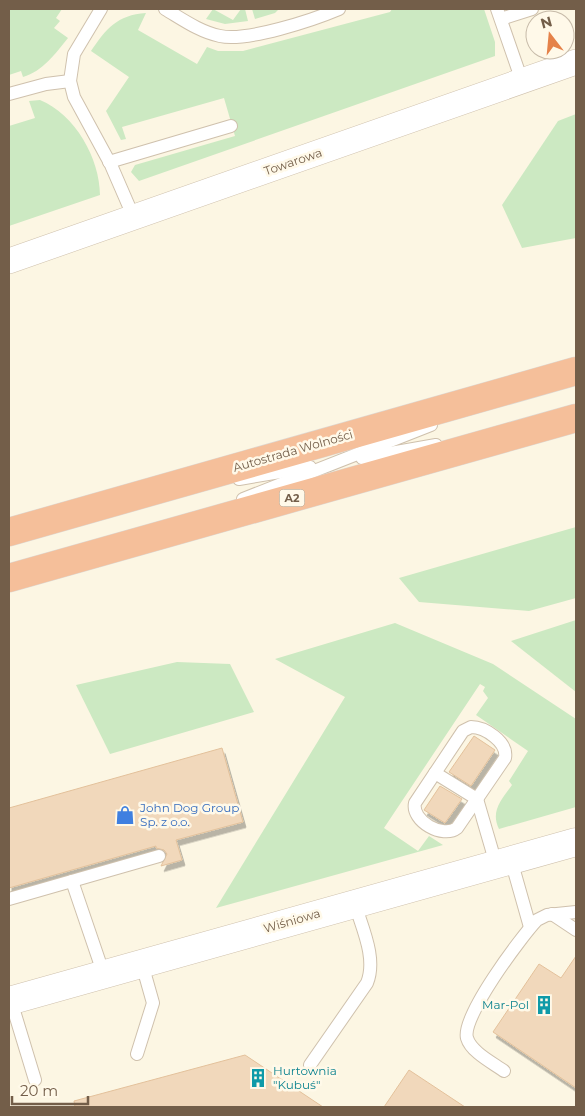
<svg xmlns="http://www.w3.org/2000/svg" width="585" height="1116" font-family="Montserrat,sans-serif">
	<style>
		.green { fill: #cce9c2 }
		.building { fill: #f1d8bb; stroke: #e3c19b; filter: url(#shadow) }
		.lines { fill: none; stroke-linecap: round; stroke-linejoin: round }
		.service-casing { stroke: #cfc1ad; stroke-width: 14 }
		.minor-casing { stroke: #cfc1ad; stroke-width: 26 }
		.tertiary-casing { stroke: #cfc1ad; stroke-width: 29 }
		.motorway-casing { stroke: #ddd8d3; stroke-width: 29 }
		.service { stroke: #fff; stroke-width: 12 }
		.minor { stroke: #fff; stroke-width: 25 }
		.tertiary { stroke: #fff; stroke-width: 28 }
		.motorway { stroke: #f5bf9a; stroke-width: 28 }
		.labels { text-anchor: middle; stroke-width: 5; stroke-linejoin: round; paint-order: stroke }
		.shield { fill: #fff9e9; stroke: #9d8c79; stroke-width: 1 }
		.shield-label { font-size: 11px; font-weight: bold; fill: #735e49 }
		.street-label { font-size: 12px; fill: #735e49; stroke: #fff9e9 }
		.shop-label { font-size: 12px; fill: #366cbe; stroke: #fff9e9; text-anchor: start }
		.culture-label { font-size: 12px; fill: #0d838f; stroke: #fff9e9; text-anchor: end }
	</style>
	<defs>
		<filter id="shadow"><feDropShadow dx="3" dy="5.5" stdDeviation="0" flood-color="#0004"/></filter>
	</defs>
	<rect width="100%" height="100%" fill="#fcf6e3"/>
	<g class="green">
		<path d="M 9,9 L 62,9 L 56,18 L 60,21 L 54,28 L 68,38 C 55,54 43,71 23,77 L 21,71 L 9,75 Z"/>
		<path d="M 213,9 L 233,20 L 241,9 L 245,9 L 248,21 L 225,24 L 206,19 Z"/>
		<path d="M 252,9 L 279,9 L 275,13 L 255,19 Z"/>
		<path d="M 392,9 L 484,9 L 495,42 L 495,56 L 139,181 L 131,172 L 135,165 L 235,136 L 224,98 L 122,127 L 126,139 L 121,140 L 106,111 L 129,77 L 91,51 C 106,29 117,15 146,13 L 138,30 L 197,64 L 207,47 L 218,51 L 243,51 L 390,12 Z"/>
		<path d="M 40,100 C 75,114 100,159 100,195 L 9,226 L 9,126 L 35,118 L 29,101 Z"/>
		<path d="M 576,114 L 576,238 L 522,248 L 502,205 L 558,121 Z"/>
		<path d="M 576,527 L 576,598 L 529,611 L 419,602 L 399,578 Z"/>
		<path d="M 576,620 L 576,692 L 511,641 Z"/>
		<path d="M 395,623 L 493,664 L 576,719 L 576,807 L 499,829 C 490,811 502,799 512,785 L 509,781 L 528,751 L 476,715 L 488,698 L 483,691 L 485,687 L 480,684 L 384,828 L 418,851 L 429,836 L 443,845 L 216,908 L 345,697 L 275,659 Z"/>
		<path d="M 177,662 L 230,664 L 254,712 L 110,754 L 76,685 Z"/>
	</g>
	<g class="building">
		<path d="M 474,736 L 495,750 L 471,786 L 449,772 Z"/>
		<path d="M 222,748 L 243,822 L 176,840 L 182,860 L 161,866 L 167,854 L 164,850 L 156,848 L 156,846 L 9,888 L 9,808 Z"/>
		<path d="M 440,786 L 462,799 L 445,823 L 424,810 Z"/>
		<path d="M 576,956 L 576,1088 L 493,1032 L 539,964 L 561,978 Z"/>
		<path d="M 245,1055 L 323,1107 L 75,1107 L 74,1101 Z"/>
		<path d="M 409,1070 L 465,1107 L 384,1107 Z"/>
	</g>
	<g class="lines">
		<g class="service-casing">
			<g id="service">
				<path d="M 101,9 L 74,54 L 70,81 L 74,97 L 111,165 L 134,218"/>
				<path d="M 165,9 C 182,19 200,32 220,36 C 247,42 313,20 339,9"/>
				<path d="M 497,9 L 522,81"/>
				<path d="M 501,19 L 532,9"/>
				<path d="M 9,94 L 46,84 L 70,81"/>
				<path d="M 109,162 L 231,126"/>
				<path d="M 362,458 L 436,445"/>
				<path d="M 239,479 L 310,467"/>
				<path d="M 243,499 L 431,425"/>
				<path d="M 471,727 C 485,727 508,742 505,758 L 457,828 C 443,839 411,821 415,803 L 463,731 Z"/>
				<path d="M 435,773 L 477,799 L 496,864"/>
				<path d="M 511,860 L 530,927"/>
				<path d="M 72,881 L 104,975"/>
				<path d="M 9,899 L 159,856"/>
				<path d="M 552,914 L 576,930"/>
				<path d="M 11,1001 L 35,1080"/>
				<path d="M 137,1054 L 153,1003 L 142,964"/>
				<path d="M 310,1065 L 367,983 C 377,958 362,928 355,904"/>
				<path d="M 504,1071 C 493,1063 471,1052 467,1038 C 461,1017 521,937 537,920 L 547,915 L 576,912"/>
			</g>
		</g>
		<g class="minor-casing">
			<path id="minor" d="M 9,261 L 576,62"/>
		</g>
		<g class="tertiary-casing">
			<path id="tertiary" d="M 9,1001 L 576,842"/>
		</g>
		<g class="motorway-casing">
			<g id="motorway">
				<path d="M 9,532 L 576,371"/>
				<path d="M 9,578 L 576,418"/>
			</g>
		</g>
		<use href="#service" class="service"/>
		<use href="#minor" class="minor"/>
		<use href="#tertiary" class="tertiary"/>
		<use href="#motorway" class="motorway"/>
	</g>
	<defs>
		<g id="shop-bare" transform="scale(1.5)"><path d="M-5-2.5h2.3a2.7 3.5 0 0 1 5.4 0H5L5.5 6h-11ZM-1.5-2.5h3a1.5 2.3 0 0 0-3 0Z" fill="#3f7fe0" stroke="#fff9e9" stroke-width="2.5" paint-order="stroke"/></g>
		<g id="building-bare" transform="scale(1.5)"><path d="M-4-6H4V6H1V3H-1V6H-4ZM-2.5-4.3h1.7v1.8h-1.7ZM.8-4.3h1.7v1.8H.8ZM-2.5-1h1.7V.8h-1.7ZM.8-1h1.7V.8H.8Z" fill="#0f9aa8" stroke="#fff9e9" stroke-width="2.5" paint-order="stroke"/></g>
	</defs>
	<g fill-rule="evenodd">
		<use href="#shop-bare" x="125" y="815"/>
		<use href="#building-bare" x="544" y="1005"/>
		<use href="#building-bare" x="258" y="1078"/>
	</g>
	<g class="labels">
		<rect class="shield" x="279.5" y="489.5" width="25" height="17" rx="4"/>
		<g class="shield-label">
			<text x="292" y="502">A2</text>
		</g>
		<g class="street-label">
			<text transform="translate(293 162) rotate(-19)" y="4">Towarowa</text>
			<text transform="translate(293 451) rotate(-16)" y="4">Autostrada Wolności</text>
			<text transform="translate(292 921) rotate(-16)" y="4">Wiśniowa</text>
		</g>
		<g class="shop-label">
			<text x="140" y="812">John Dog Group<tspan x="140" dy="14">Sp. z o.o.</tspan></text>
		</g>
		<g class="culture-label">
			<text x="529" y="1009">Mar-Pol</text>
			<text x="273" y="1075" text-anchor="start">Hurtownia<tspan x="273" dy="14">"Kubuś"</tspan></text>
		</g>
	</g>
	<rect width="585" height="1116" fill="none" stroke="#735e49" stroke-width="20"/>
	<g transform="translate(550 35) rotate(344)"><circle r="24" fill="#fff9e9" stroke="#c7bba9"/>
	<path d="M0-4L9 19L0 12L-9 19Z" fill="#e58249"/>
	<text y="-8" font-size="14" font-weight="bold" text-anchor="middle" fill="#735e49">N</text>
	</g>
	<path d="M12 1096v8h76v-8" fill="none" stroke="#735e49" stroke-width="2.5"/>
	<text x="20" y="1096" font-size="15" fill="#735e49" stroke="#fff9e9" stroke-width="4" paint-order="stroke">20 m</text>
</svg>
